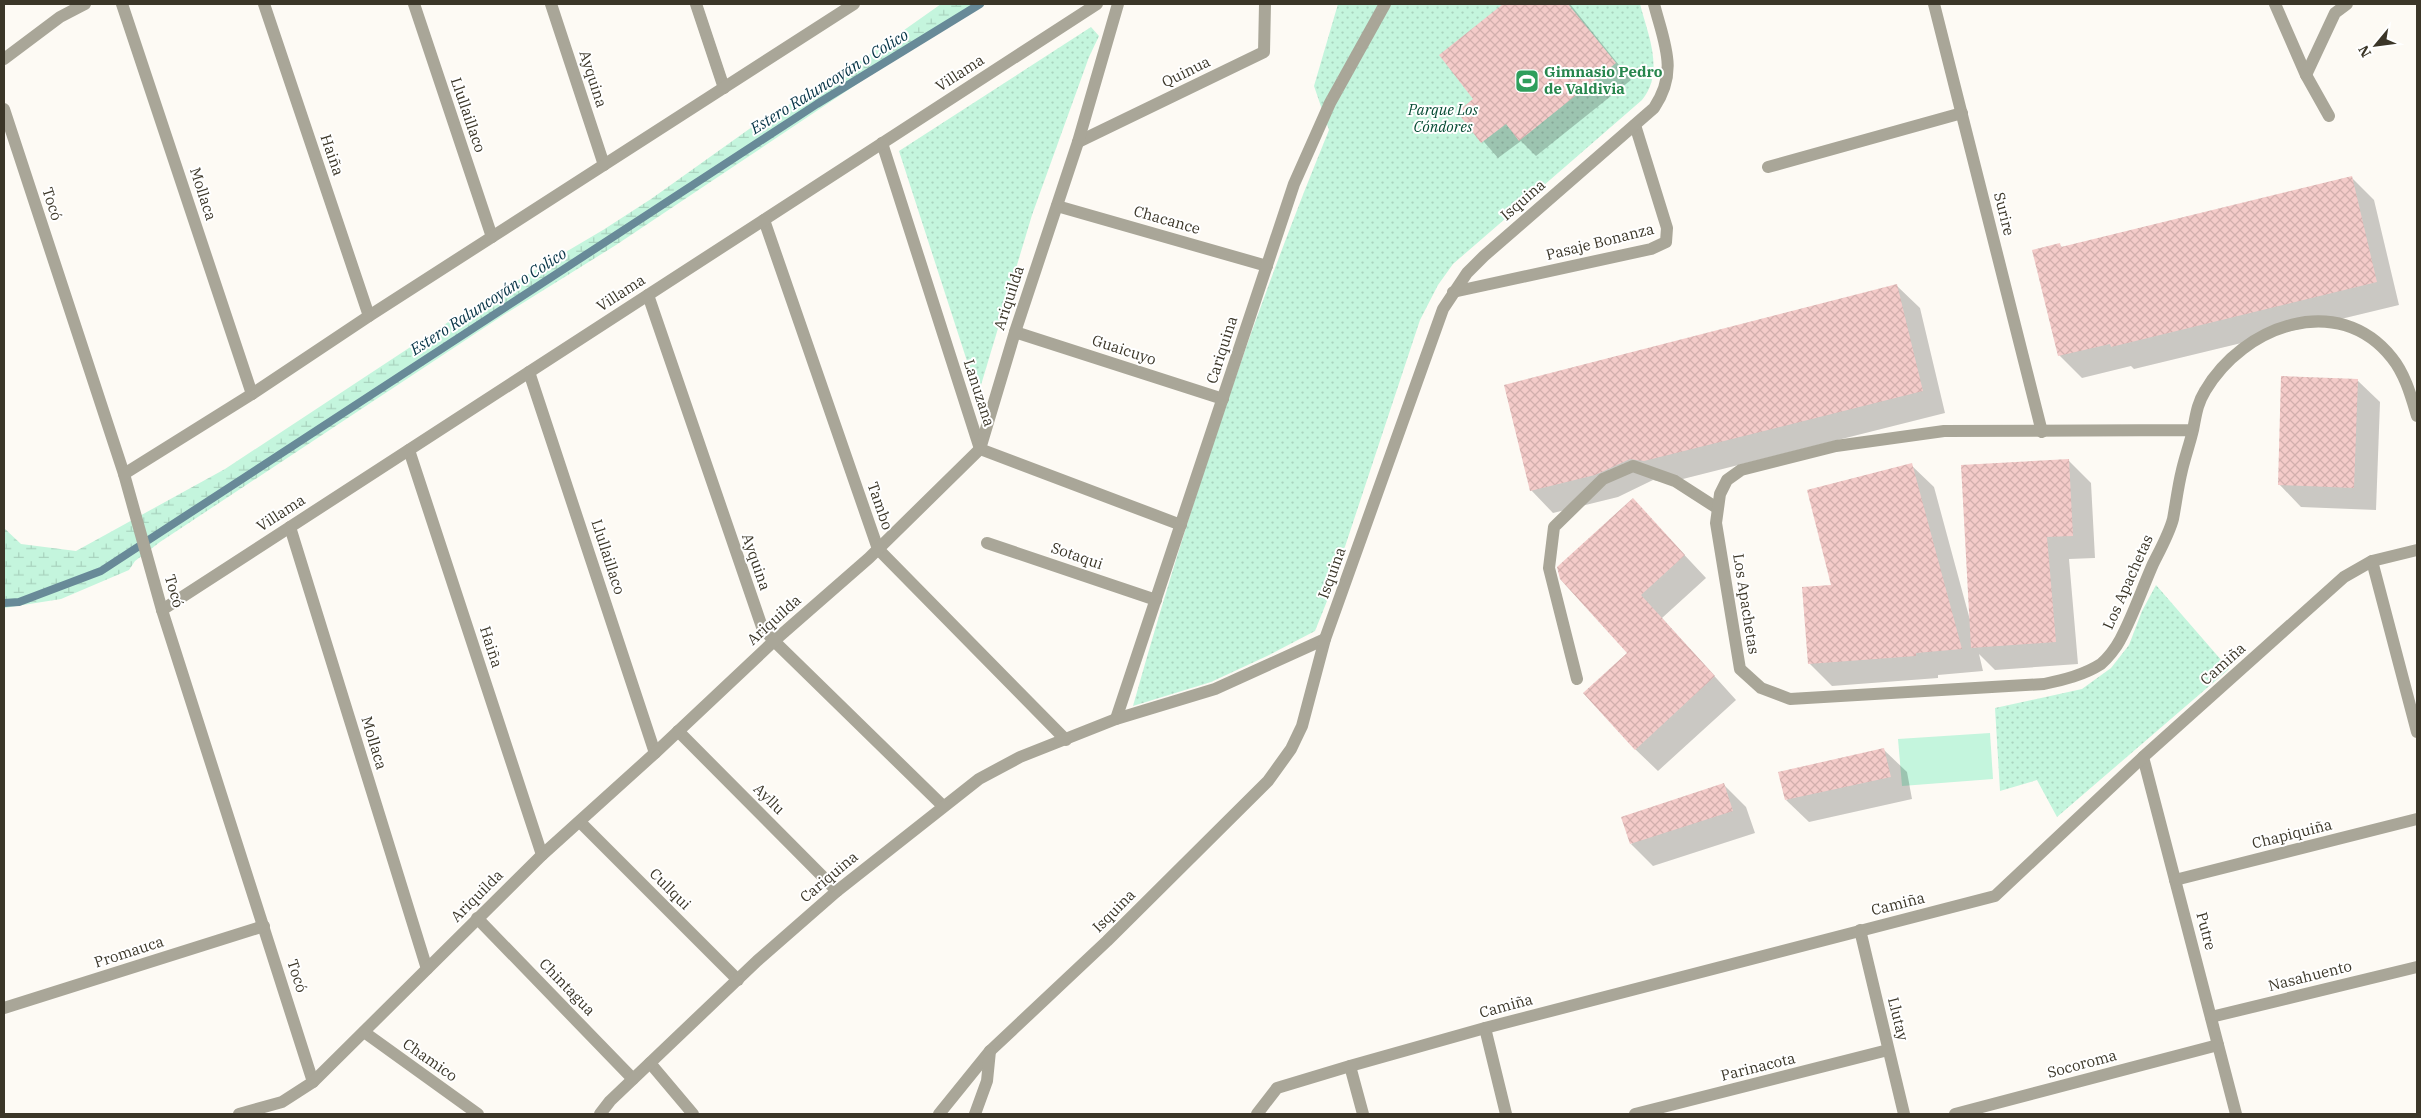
<svg xmlns="http://www.w3.org/2000/svg" width="2421" height="1118" font-family="'IBM Plex Serif',serif">
	<style>
		.green { fill: #c4f5dd }
		.wetland { fill: url(#wetland-marsh) }
		.park { fill: url(#park-dots) }
		.shadow { fill: #0003 }
		.lines { fill: none; stroke-linecap: round; stroke-linejoin: round }
		.stream { stroke: #688a98; stroke-width: 8 }
		.building { fill: url(#building-cross-hatch) }
		.service { stroke: #a9a698; stroke-width: 12 }
		.minor { stroke: #a9a698; stroke-width: 12 }
		.labels { text-anchor: middle; stroke-width: 4; stroke-linejoin: round; paint-order: stroke }
		.street-label { font-size: 15px; fill: #3b3628; stroke: #fff }
		.leisure-label { font-size: 15px; font-weight: bold; fill: #27864d; stroke: #fff; text-anchor: start }
		.park-label { font-size: 15px; font-style: italic; fill: #074c34; stroke: #fff }
		.water-label { font-size: 16px; font-style: italic; fill: #053345; stroke: #fff }
	</style>
	<defs>
		<pattern id="wetland-marsh" width="20" height="14" patternUnits="userSpaceOnUse" patternTransform="scale(1.25)"><rect width="20" height="14" fill="#c4f5dd"/><path d="M1 5h8M5 5V1M11 12h8M15 12V8" fill="none" stroke="#a9d3be"/></pattern>
		<pattern id="park-dots" width="8" height="8" patternUnits="userSpaceOnUse" patternTransform="scale(1.25)"><rect width="8" height="8" fill="#c4f5dd"/><path d="M2 2h.1M6 6h.1" fill="none" stroke="#a9d3be" stroke-width="1.8" stroke-linecap="round"/></pattern>
		<pattern id="building-cross-hatch" width="8" height="8" patternUnits="userSpaceOnUse" patternTransform="scale(1.25)"><rect width="8" height="8" fill="#f4cbc9"/><path d="M0 0l8 8M0 8l8-8" fill="none" stroke="#d2afad"/></pattern>
	</defs>
	<rect width="100%" height="100%" fill="#fdfaf4"/>
	<path class="green" d="M 1990,733 L 1993,779 L 1902,786 L 1898,739 Z"/>
	<path class="wetland" d="M 941,4 L 986,4 L 866,78 L 616,245 L 505,314 L 160,542 L 135,561 L 129,570 L 61,599 L 4,608 L 4,528 L 21,544 L 76,551 L 225,469 L 459,315 L 603,230 L 651,199 L 752,127 L 856,64 Z"/>
	<g class="park">
		<path d="M 1338,4 L 1640,4 C 1648,35 1665,72 1642,100 L 1453,264 L 1438,285 L 1420,320 L 1327,601 L 1315,631 L 1267,656 L 1211,682 L 1133,706 C 1188,510 1252,318 1329,130 L 1314,86 Z"/>
		<path d="M 1091,27 L 1099,36 L 1089,57 L 1032,215 L 978,395 L 899,151 Z"/>
		<path d="M 2156,585 L 2229,669 L 2057,817 L 2037,780 L 2000,791 L 1995,708 L 2082,689 L 2111,668 L 2129,645 L 2142,611 Z"/>
	</g>
	<g class="shadow">
		<path d="M 1505,4 L 1570,4 L 1631,80 L 1536,156 L 1521,141 L 1498,158 L 1458,112 L 1475,99 L 1440,55 Z"/>
		<path d="M 2352,178 L 2374,200 L 2399,305 L 2134,369 L 2131,366 L 2082,378 L 2059,355 L 2060,245 L 2063,248 Z"/>
		<path d="M 1897,286 L 1920,308 L 1945,413 L 1667,483 L 1653,480 L 1618,497 L 1553,513 L 1531,490 Z"/>
		<path d="M 2357,380 L 2380,402 L 2376,510 L 2301,507 L 2279,484 Z"/>
		<path d="M 2068,460 L 2091,483 L 2095,558 L 2069,559 L 2078,664 L 1995,670 L 1979,654 L 1983,671 L 1938,675 L 1938,678 L 1832,686 L 1809,663 L 1833,586 L 1911,465 L 1934,487 L 1970,620 Z"/>
		<path d="M 1633,500 L 1706,578 L 1662,618 L 1736,700 L 1658,771 L 1635,749 L 1628,653 Z"/>
		<path d="M 1884,750 L 1907,772 L 1912,799 L 1809,822 L 1786,800 Z"/>
		<path d="M 1724,785 L 1746,807 L 1755,833 L 1653,866 L 1631,844 Z"/>
	</g>
	<g class="lines">
		<path class="stream" d="M 4,603 L 19,602 L 101,571 L 817,104 L 980,4"/>
	</g>
	<g class="building">
		<path d="M 1503,4 L 1568,4 L 1616,63 L 1519,141 L 1506,124 L 1481,143 L 1457,112 L 1473,99 L 1439,55 Z"/>
		<path d="M 2352,176 L 2377,282 L 2111,347 L 2110,344 L 2058,356 L 2032,250 L 2060,243 L 2061,247 Z"/>
		<path d="M 1897,284 L 1923,391 L 1644,461 L 1630,459 L 1595,475 L 1530,491 L 1504,385 Z"/>
		<path d="M 2281,376 L 2358,379 L 2354,488 L 2278,485 Z"/>
		<path d="M 2069,459 L 2073,536 L 2047,537 L 2056,642 L 1971,648 L 1961,465 Z"/>
		<path d="M 1912,463 L 1962,649 L 1916,653 L 1916,656 L 1808,664 L 1802,587 L 1831,585 L 1807,490 Z"/>
		<path d="M 1633,498 L 1685,555 L 1641,595 L 1715,676 L 1635,750 L 1583,693 L 1627,653 L 1560,579 L 1557,567 Z"/>
		<path d="M 1884,748 L 1891,777 L 1785,800 L 1778,772 Z"/>
		<path d="M 1724,783 L 1733,811 L 1630,844 L 1621,817 Z"/>
	</g>
	<g class="lines">
		<path class="service" d="M 1577,679 L 1549,568 L 1554,527 L 1603,479 L 1633,466 L 1675,481 L 1717,508"/>
		<g class="minor">
			<path d="M 122,4 L 252,394"/>
			<path d="M 264,4 L 369,316"/>
			<path d="M 414,4 L 492,237"/>
			<path d="M 551,4 L 604,165"/>
			<path d="M 696,4 L 724,88"/>
			<path d="M 1934,4 L 2042,432"/>
			<path d="M 2275,4 L 2306,75 L 2329,116"/>
			<path d="M 4,59 L 60,17 L 85,4"/>
			<path d="M 2306,75 L 2335,13 L 2347,4"/>
			<path d="M 4,109 L 124,474 L 162,610 L 313,1082"/>
			<path d="M 1078,142 L 1264,52 L 1265,4"/>
			<path d="M 882,143 L 980,449 L 1181,525"/>
			<path d="M 1768,167 L 1962,113"/>
			<path d="M 1057,206 L 1267,266"/>
			<path d="M 764,220 L 878,549 L 1066,740"/>
			<path d="M 1453,292 L 1651,249 L 1666,242 L 1667,228 L 1635,125"/>
			<path d="M 648,295 L 762,627 L 774,641 L 943,806"/>
			<path d="M 1015,332 L 1223,399"/>
			<path d="M 529,372 L 655,753"/>
			<path d="M 2193,430 L 1944,431 L 1836,446 L 1741,470 L 1727,480 L 1720,494 L 1716,523 L 1740,669 L 1761,688 L 1790,699 L 2044,684 C 2063,680 2084,675 2101,664 C 2107,659 2116,648 2120,640 C 2133,616 2142,589 2153,564 C 2160,550 2169,534 2173,519 C 2176,503 2178,486 2182,470 C 2185,457 2190,443 2193,430 C 2196,415 2197,404 2205,391 C 2243,326 2338,290 2392,358 C 2405,374 2411,396 2417,416"/>
			<path d="M 409,450 L 542,855"/>
			<path d="M 124,474 L 252,394 L 369,316 L 854,4"/>
			<path d="M 290,527 L 427,969"/>
			<path d="M 987,543 L 1156,600"/>
			<path d="M 2372,561 L 2417,732"/>
			<path d="M 162,610 L 1097,4"/>
			<path d="M 1116,719 L 1294,184 L 1330,103 L 1385,4"/>
			<path d="M 678,731 L 837,891"/>
			<path d="M 2143,757 L 2236,1114"/>
			<path d="M 580,822 L 738,980"/>
			<path d="M 2175,880 L 2417,819"/>
			<path d="M 477,918 L 633,1079"/>
			<path d="M 1860,930 L 1904,1114"/>
			<path d="M 4,1008 L 264,926"/>
			<path d="M 2211,1017 L 2417,967"/>
			<path d="M 1485,1028 L 1506,1114"/>
			<path d="M 364,1032 L 478,1114"/>
			<path d="M 650,1063 L 693,1114"/>
			<path d="M 1350,1066 L 1363,1114"/>
			<path d="M 239,1114 L 282,1102 L 313,1082 L 542,855 L 655,753 L 774,641 L 869,558 L 980,449 L 1015,332 L 1078,142 L 1118,4"/>
			<path d="M 600,1114 L 610,1101 L 757,961 L 837,891 L 979,779 L 1020,757 L 1116,719 L 1215,689 L 1325,639"/>
			<path d="M 939,1114 L 990,1051 L 1107,941 L 1268,781 L 1291,749 L 1302,726 L 1325,639 L 1443,309 L 1467,273 L 1484,256 L 1654,108 C 1679,71 1664,43 1654,4"/>
			<path d="M 975,1114 L 987,1081 L 990,1051"/>
			<path d="M 1257,1114 L 1277,1088 L 1350,1066 L 1485,1028 L 1995,896 L 2143,757 L 2344,577 L 2372,561 L 2417,550"/>
			<path d="M 1635,1114 L 1888,1050"/>
			<path d="M 1955,1114 L 2218,1045"/>
		</g>
	</g>
	<defs>
		<g id="stadium-square" transform="scale(1.25)"><rect x="-9" y="-9" width="18" height="18" rx="4" fill="#2e9e5b" stroke="#fff"/><path d="M0-5a6.5 5 0 1 0 0 10a6.5 5 0 1 0 0-10ZM-3.5-1.8h7v3.6h-7Z" fill="#fff"/></g>
	</defs>
	<g fill-rule="evenodd">
		<use href="#stadium-square" x="1527" y="81"/>
	</g>
	<g class="labels">
		<g class="street-label">
			<text transform="translate(1186 72) rotate(-26)" y="5">Quinua</text>
			<text transform="translate(960 73) rotate(-33)" y="5">Villama</text>
			<text transform="translate(593 79) rotate(72)" y="5">Ayquina</text>
			<text transform="translate(468 115) rotate(71)" y="5">Llullaillaco</text>
			<text transform="translate(332 155) rotate(71)" y="5">Haiña</text>
			<text transform="translate(203 194) rotate(72)" y="5">Mollaca</text>
			<text transform="translate(1523 200) rotate(-41)" y="5">Isquina</text>
			<text transform="translate(52 204) rotate(72)" y="5">Tocó</text>
			<text transform="translate(2004 214) rotate(76)" y="5">Surire</text>
			<text transform="translate(1167 220) rotate(16)" y="5">Chacance</text>
			<text transform="translate(1600 242) rotate(-14)" y="5">Pasaje Bonanza</text>
			<text transform="translate(621 293) rotate(-33)" y="5">Villama</text>
			<text transform="translate(1009 298) rotate(-72)" y="5">Ariquilda</text>
			<text transform="translate(1124 350) rotate(18)" y="5">Guaicuyo</text>
			<text transform="translate(1222 350) rotate(-72)" y="5">Cariquina</text>
			<text transform="translate(979 393) rotate(72)" y="5">Lanuzana</text>
			<text transform="translate(880 506) rotate(71)" y="5">Tambo</text>
			<text transform="translate(281 513) rotate(-33)" y="5">Villama</text>
			<text transform="translate(1077 556) rotate(19)" y="5">Sotaqui</text>
			<text transform="translate(608 557) rotate(72)" y="5">Llullaillaco</text>
			<text transform="translate(756 562) rotate(71)" y="5">Ayquina</text>
			<text transform="translate(1332 573) rotate(-70)" y="5">Isquina</text>
			<text transform="translate(2128 582) rotate(-66)" y="5">Los Apachetas</text>
			<text transform="translate(174 591) rotate(74)" y="5">Tocó</text>
			<text transform="translate(1746 604) rotate(81)" y="5">Los Apachetas</text>
			<text transform="translate(774 620) rotate(-42)" y="5">Ariquilda</text>
			<text transform="translate(491 647) rotate(72)" y="5">Haiña</text>
			<text transform="translate(2223 664) rotate(-42)" y="5">Camiña</text>
			<text transform="translate(374 743) rotate(73)" y="5">Mollaca</text>
			<text transform="translate(769 799) rotate(45)" y="5">Ayllu</text>
			<text transform="translate(2292 834) rotate(-14)" y="5">Chapiquiña</text>
			<text transform="translate(829 877) rotate(-40)" y="5">Cariquina</text>
			<text transform="translate(670 889) rotate(45)" y="5">Cullqui</text>
			<text transform="translate(477 896) rotate(-45)" y="5">Ariquilda</text>
			<text transform="translate(1898 904) rotate(-14)" y="5">Camiña</text>
			<text transform="translate(1114 911) rotate(-45)" y="5">Isquina</text>
			<text transform="translate(2206 931) rotate(75)" y="5">Putre</text>
			<text transform="translate(129 952) rotate(-18)" y="5">Promauca</text>
			<text transform="translate(297 976) rotate(72)" y="5">Tocó</text>
			<text transform="translate(2310 976) rotate(-14)" y="5">Nasahuento</text>
			<text transform="translate(567 987) rotate(46)" y="5">Chintagua</text>
			<text transform="translate(1506 1006) rotate(-15)" y="5">Camiña</text>
			<text transform="translate(1898 1019) rotate(76)" y="5">Llutay</text>
			<text transform="translate(430 1060) rotate(35)" y="5">Chamico</text>
			<text transform="translate(2082 1064) rotate(-15)" y="5">Socoroma</text>
			<text transform="translate(1758 1067) rotate(-14)" y="5">Parinacota</text>
		</g>
		<g class="leisure-label">
			<text x="1544" y="77">Gimnasio Pedro<tspan x="1544" dy="17">de Valdivia</tspan></text>
		</g>
		<g class="park-label">
			<text x="1443" y="115">Parque Los<tspan x="1443" dy="17">Cóndores</tspan></text>
		</g>
		<g class="water-label">
			<text transform="translate(829 81) rotate(-32)" y="6">Estero Raluncoyán o Colico</text>
			<text transform="translate(488 301) rotate(-33)" y="6">Estero Raluncoyán o Colico</text>
		</g>
	</g>
	<rect width="2421" height="1118" fill="none" stroke="#3b3628" stroke-width="10"/>
	<g transform="translate(2376 45) rotate(241)" stroke="#ffffff" stroke-width="4" paint-order="stroke">
	<path d="M0-4L9 19L0 12L-9 19Z" fill="#3b3628"/>
	<text y="-8" font-size="14" font-weight="bold" text-anchor="middle" fill="#3b3628">N</text>
	</g>
</svg>
